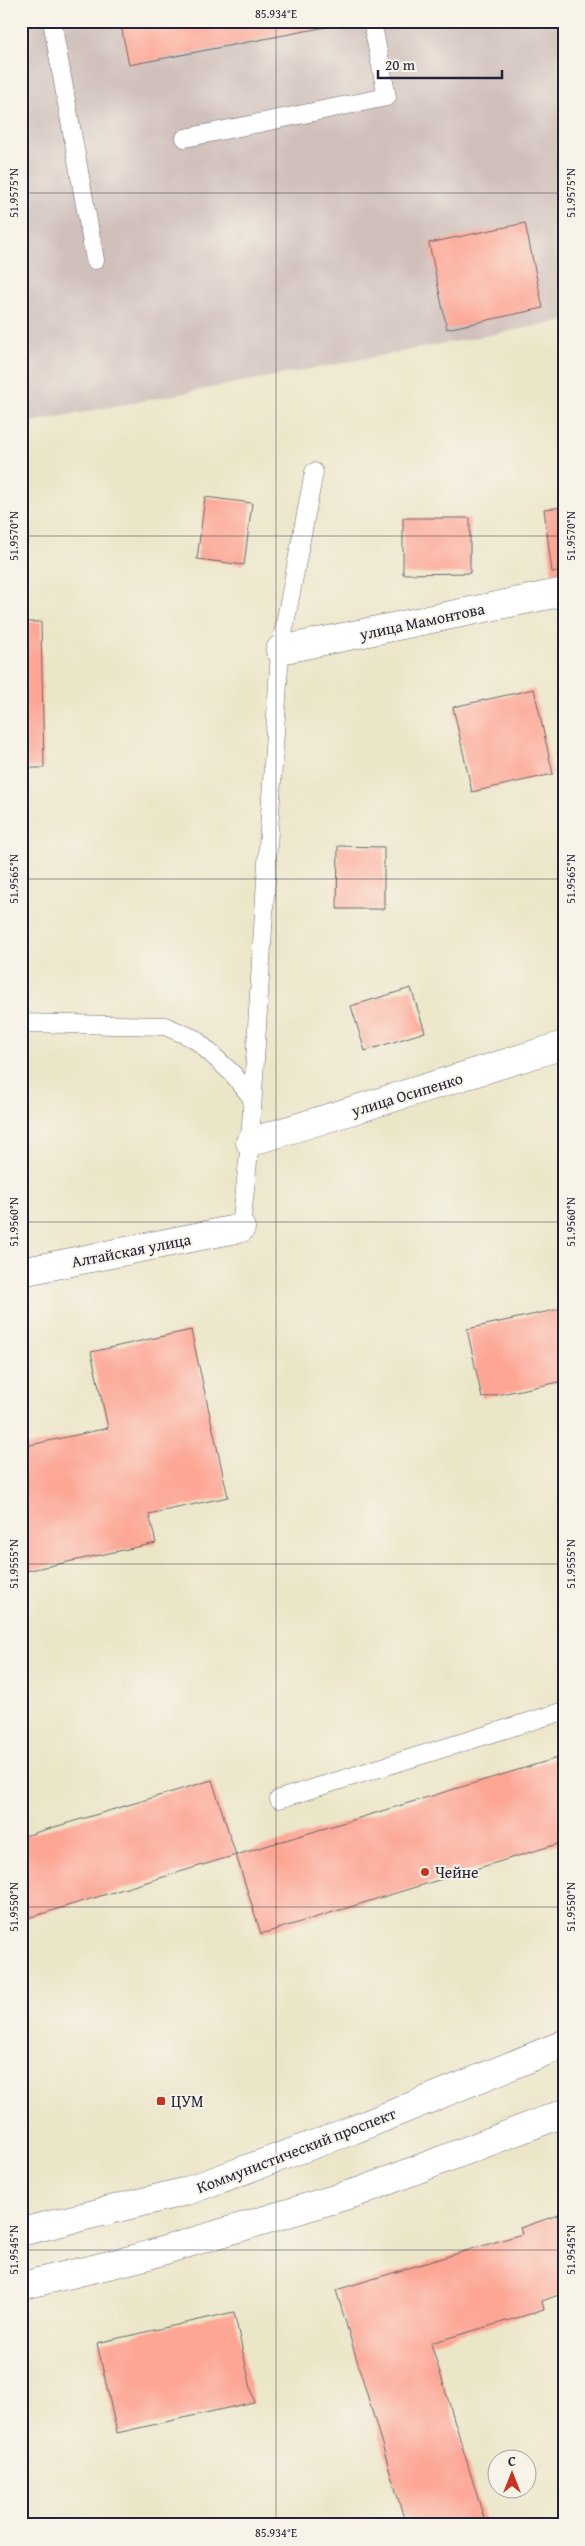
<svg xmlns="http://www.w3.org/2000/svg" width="585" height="2546" font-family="'Gentium Book Plus',serif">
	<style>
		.industrial { fill: #d0c0bc }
		.building { fill: #fda694 }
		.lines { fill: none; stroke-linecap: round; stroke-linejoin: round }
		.service-casing { stroke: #69676d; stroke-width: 19 }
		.minor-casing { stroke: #69676d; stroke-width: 29 }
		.primary-casing { stroke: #69676d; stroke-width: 29 }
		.service { stroke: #fff; stroke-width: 18 }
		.minor { stroke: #fff; stroke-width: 28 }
		.primary { stroke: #fff; stroke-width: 28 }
		.ticks { fill: none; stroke: #22223b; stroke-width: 1; stroke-opacity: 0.45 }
		.poi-dot { fill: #c8321e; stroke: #f7f3e8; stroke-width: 2 }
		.labels { text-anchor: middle; stroke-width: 4; stroke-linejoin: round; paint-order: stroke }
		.street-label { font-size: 16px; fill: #22223b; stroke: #f7f3e8 }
		.poi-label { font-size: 16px; fill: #22223b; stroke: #f7f3e8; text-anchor: start }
		.neatline { fill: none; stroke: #22223b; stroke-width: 2 }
		.ticks-label { font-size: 12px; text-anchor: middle; fill: #22223b }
	</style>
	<rect width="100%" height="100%" fill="#f7f3e8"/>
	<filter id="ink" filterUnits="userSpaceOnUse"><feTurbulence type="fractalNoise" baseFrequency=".02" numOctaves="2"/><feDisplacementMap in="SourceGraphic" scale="10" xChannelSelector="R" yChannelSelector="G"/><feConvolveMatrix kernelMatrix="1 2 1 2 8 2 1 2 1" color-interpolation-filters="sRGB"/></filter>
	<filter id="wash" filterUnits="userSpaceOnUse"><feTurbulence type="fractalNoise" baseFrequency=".0096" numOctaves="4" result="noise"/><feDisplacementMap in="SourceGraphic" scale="20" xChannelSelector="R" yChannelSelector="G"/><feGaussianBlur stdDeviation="1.12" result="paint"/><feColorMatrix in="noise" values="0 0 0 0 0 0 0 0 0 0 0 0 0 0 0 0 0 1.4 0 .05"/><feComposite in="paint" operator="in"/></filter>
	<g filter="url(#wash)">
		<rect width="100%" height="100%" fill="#ece6c9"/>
		<path class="industrial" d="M 21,21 L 564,21 L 564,321 L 21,424 Z"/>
		<g id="blocks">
			<g class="building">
				<path d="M 120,21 L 352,21 L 352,22 L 129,65 Z"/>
				<path d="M 525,223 L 543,308 L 447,329 L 429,243 Z"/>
				<path d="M 205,497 L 252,503 L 244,565 L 197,559 Z"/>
				<path d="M 564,507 L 564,570 L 552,572 L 544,509 Z"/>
				<path d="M 403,518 L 470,518 L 470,573 L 403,574 Z"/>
				<path d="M 21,622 L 41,622 L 44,768 L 21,768 Z"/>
				<path d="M 534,689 L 553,774 L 472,792 L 453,707 Z"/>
				<path d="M 338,846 L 384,847 L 384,909 L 337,909 Z"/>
				<path d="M 411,988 L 425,1032 L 365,1051 L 351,1006 Z"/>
				<path d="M 564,1308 L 564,1381 L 482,1398 L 467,1329 Z"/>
				<path d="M 191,1330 L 228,1497 L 149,1514 L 156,1543 L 21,1572 L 21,1447 L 108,1428 L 91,1352 Z"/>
				<path d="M 564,1756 L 564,1842 L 261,1934 L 236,1855 Z"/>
				<path d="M 212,1780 L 236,1855 L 21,1920 L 21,1837 Z"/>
				<path d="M 564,2213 L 564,2293 L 542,2301 L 544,2310 L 431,2343 L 486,2525 L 406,2525 L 336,2290 L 522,2234 L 520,2228 Z"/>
				<path d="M 234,2312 L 254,2402 L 117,2433 L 97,2343 Z"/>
			</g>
		</g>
	</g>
	<g filter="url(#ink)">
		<use href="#blocks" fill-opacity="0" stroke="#69676d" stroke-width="1"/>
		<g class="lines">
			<g class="service-casing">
				<g id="service">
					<path d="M 52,21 L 95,260"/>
					<path d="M 185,138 L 387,97 L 372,21"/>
					<path d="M 21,1023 L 165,1026 L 195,1039 L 233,1074 L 252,1098"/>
					<path d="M 241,1228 L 250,1142 L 280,650 L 314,472"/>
					<path d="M 279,1799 L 564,1711"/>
				</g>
			</g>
			<g class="minor-casing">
				<g id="minor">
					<path d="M 280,650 L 564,592"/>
					<path d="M 250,1142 L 564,1045"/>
					<path d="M 21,1272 L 241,1228"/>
				</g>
			</g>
			<g class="primary-casing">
				<g id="primary">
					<path d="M 21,2232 L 187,2191 L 353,2130 L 564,2044"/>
					<path d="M 21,2286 L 142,2257 L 361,2191 L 564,2113"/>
				</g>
			</g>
			<use href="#service" class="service"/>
			<use href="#minor" class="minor"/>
			<use href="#primary" class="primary"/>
		</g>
	</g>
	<path class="ticks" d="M 276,21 L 276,2525M 21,193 L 564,193M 21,536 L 564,536M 21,879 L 564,879M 21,1222 L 564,1222M 21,1564 L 564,1564M 21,1907 L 564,1907M 21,2250 L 564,2250"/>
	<g class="poi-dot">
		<circle cx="425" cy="1872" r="5"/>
		<rect x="156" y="2096" width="10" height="10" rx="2.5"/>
	</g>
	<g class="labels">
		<g class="street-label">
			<text transform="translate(422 621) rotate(-12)" y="6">улица Мамонтова</text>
			<text transform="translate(407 1094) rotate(-17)" y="6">улица Осипенко</text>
			<text transform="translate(131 1250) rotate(-11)" y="6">Алтайская улица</text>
			<text transform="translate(296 2150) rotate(-21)" y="6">Коммунистический проспект</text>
		</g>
		<g class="poi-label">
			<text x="435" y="1878">Чейне</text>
			<text x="171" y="2107">ЦУМ</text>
		</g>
	</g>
	<rect width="585" height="2546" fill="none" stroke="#f7f3e8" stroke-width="55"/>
	<g transform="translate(512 2474)"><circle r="24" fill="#f7f3e8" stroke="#a29fa3"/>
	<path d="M0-4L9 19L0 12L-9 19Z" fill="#c8321e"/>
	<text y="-8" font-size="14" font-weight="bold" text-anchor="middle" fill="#22223b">С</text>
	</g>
	<path d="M378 70v8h124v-8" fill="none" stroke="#22223b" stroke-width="2.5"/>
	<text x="385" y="70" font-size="15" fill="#22223b" stroke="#f7f3e8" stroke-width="4" paint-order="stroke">20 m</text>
	<rect x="28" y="28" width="530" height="2490" class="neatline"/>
	<g class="ticks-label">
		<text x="276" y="18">85.934°E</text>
		<text transform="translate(14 193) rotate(-90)" y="4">51.9575°N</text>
		<text transform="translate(571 193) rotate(-90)" y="4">51.9575°N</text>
		<text transform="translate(14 536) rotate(-90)" y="4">51.9570°N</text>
		<text transform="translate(571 536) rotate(-90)" y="4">51.9570°N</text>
		<text transform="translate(14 879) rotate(-90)" y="4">51.9565°N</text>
		<text transform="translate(571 879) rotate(-90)" y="4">51.9565°N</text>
		<text transform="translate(14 1222) rotate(-90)" y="4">51.9560°N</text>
		<text transform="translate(571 1222) rotate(-90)" y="4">51.9560°N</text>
		<text transform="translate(14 1564) rotate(-90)" y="4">51.9555°N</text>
		<text transform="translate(571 1564) rotate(-90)" y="4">51.9555°N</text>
		<text transform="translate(14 1907) rotate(-90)" y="4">51.9550°N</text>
		<text transform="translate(571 1907) rotate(-90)" y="4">51.9550°N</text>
		<text transform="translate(14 2250) rotate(-90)" y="4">51.9545°N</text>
		<text transform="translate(571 2250) rotate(-90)" y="4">51.9545°N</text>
		<text x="276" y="2537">85.934°E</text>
	</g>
</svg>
